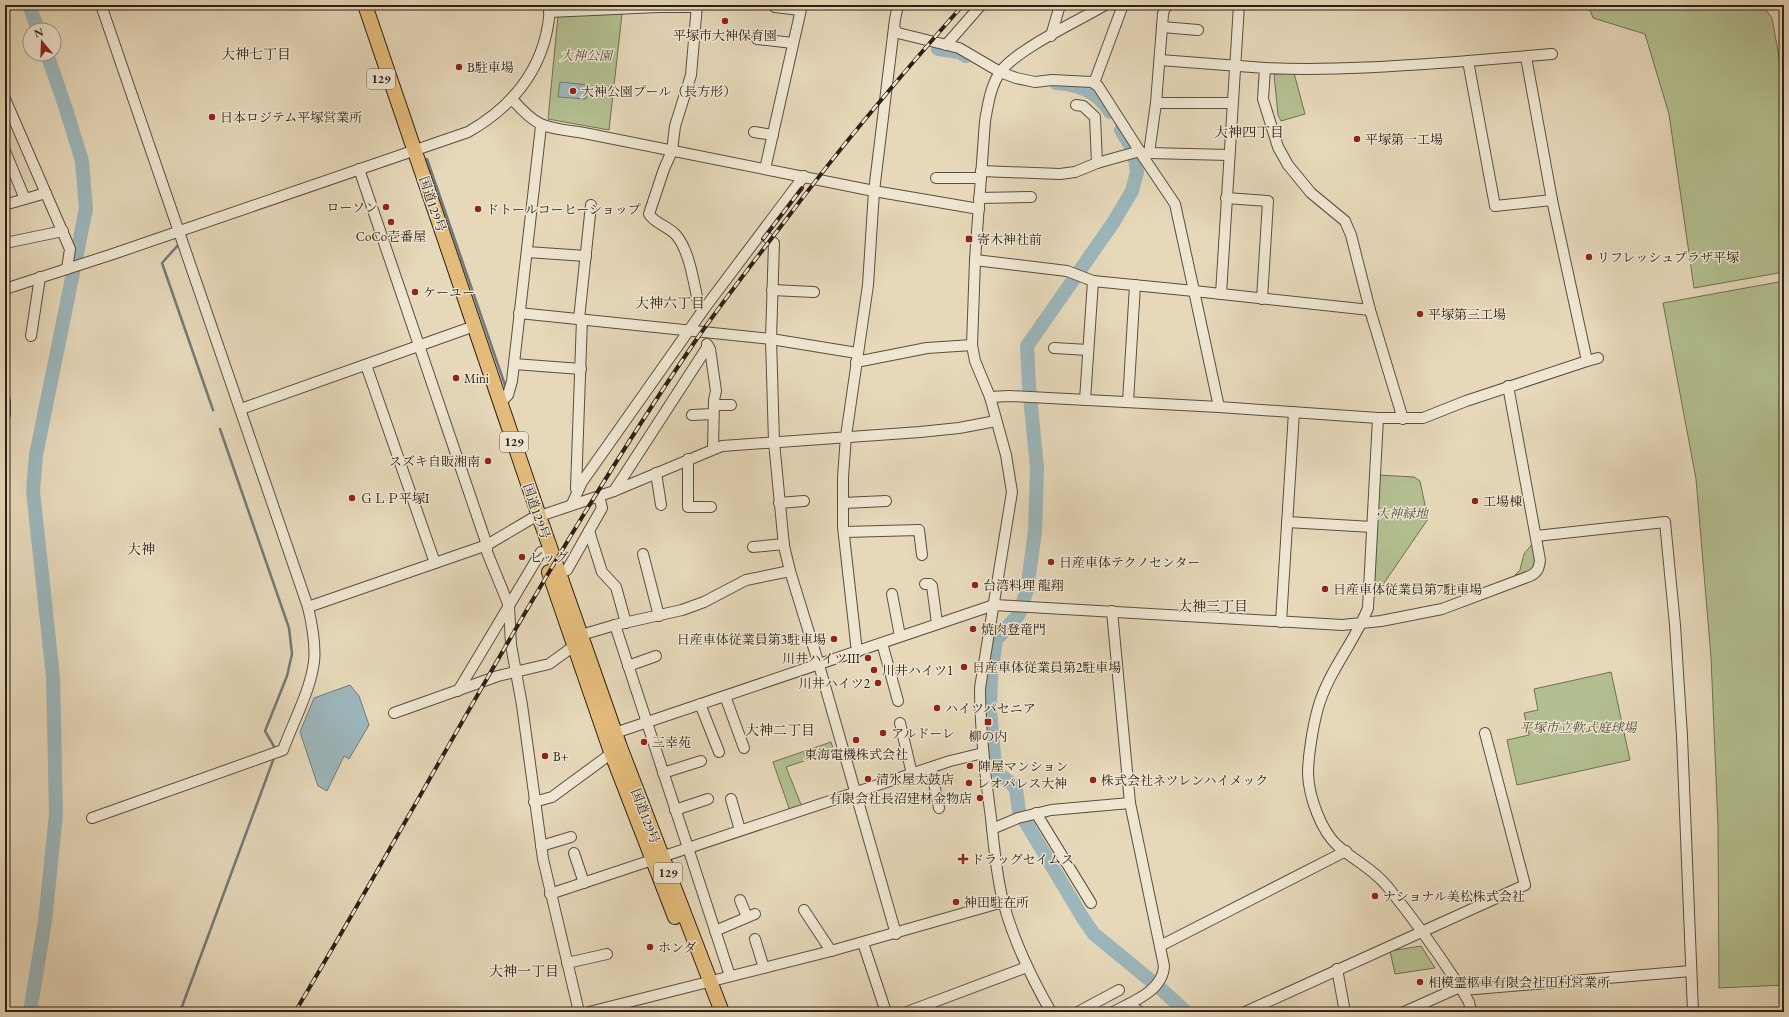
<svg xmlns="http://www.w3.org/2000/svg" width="1789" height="1017" font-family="'EB Garamond','Noto Serif JP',serif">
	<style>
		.green { fill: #b3bf90; stroke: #707053 }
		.water { fill: #9cb6bb; stroke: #707a79 }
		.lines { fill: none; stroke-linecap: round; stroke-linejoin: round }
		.stream { stroke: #707a79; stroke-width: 2.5 }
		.river { stroke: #9cb6bb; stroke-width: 14 }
		.minor-casing { stroke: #5b4e3f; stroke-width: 12 }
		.highway-casing { stroke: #2d2016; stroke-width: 16 }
		.minor { stroke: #efe6d2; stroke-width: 10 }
		.highway { stroke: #e3bc7c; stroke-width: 14 }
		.rail-casing { stroke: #2d2016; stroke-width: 4 }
		.rail { stroke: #efe6d2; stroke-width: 2.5; stroke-dasharray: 8; stroke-linecap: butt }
		.poi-dot { fill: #8f2418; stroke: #efe6d2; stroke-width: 1.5 }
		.labels { text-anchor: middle; stroke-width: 3; stroke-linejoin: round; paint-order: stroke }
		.shield { fill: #efe6d2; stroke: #675b4e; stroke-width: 1 }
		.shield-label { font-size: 12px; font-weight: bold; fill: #2d2016 }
		.poi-label { font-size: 13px; fill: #2d2016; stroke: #efe6d2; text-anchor: start }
		.park-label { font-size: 13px; font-style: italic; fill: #55503b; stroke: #efe6d2 }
		.street-label { font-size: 13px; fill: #2d2016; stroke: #efe6d2 }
		.neighbourhood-label { font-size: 14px; fill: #2d2016; stroke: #efe6d2 }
	</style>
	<rect width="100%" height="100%" fill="#e6d8b9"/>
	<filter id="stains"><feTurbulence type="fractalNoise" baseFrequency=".005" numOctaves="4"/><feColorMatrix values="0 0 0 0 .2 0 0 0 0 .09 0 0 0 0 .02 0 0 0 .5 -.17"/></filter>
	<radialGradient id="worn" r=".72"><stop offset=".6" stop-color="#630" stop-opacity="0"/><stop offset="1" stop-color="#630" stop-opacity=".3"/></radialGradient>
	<g class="green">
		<path d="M 1588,5 L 1762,5 L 1772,18 L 1784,85 L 1784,272 L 1694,288 L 1669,114 L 1645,34 L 1593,18 Z"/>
		<path d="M 622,14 L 609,130 L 548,119 L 558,16 Z"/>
		<path d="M 1294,73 L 1305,114 L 1281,121 L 1278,115 L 1274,74 Z"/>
		<path d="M 1784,281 L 1784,985 L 1719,988 L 1718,825 L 1711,657 L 1696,479 L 1663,303 Z"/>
		<path d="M 1378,475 L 1414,477 L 1420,481 L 1428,519 L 1371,602 Z"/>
		<path d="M 1533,543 L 1536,558 L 1535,568 L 1526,573 L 1515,575 L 1520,570 L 1524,554 Z"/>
		<path d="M 1611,672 L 1630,760 L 1517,785 L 1507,740 L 1529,735 L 1524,713 L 1538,710 L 1534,689 Z"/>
		<path d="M 831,742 L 834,751 L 786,767 L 802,807 L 790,811 L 773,762 Z"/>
		<path d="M 1421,946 L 1435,968 L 1395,974 L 1390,951 Z"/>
	</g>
	<g class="water">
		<path d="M 560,82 L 588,85 L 586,99 L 558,97 Z"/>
		<path d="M 350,685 L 359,696 L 369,725 L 349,759 L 344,756 L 327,791 L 318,786 L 300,732 L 314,698 Z"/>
	</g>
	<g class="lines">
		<g class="stream">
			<path d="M 427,159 L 505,385"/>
			<path d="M 179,244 L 162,263 L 213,410"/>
			<path d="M 220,429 L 289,628 L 292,654 L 287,676 L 265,731 L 276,750"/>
			<path d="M 180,1012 L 275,755"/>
		</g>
		<g class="river">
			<path d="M 29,5 L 38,30"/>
			<path d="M 938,49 L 959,52 L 966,56"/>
			<path d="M 1056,83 C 1079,84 1098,92 1110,112"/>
			<path d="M 1121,130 L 1132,148 L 1135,159 L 1137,172 L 1132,191 L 1113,223 L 1027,346 L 1029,386 L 1037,468 L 1035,531 L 1027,590 L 1019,614 L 996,640 L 991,675 L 990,710 L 995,765 L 999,774 L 1011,783 L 1016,789 L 1019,811 L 1084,920 L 1094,934 L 1161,989 L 1186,1012"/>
			<path d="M 30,1012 L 45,921 L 56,814 L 53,677 L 33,491 L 36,455 L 86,209 L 82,161 L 66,109 L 47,54"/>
		</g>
		<g class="minor-casing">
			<g id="minor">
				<path d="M 697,5 L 691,75 L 675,126 L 672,151 L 664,169 L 649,214 C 655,224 668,226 676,235 C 690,251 694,285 699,306 L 704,309"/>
				<path d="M 775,7 L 800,10"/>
				<path d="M 549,12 L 659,7 L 697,7"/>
				<path d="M 1162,27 L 1198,30"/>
				<path d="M 894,28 L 898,33 L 959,48 L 1000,72 L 1016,78 L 1035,82 L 1052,80 L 1092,82 L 1098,86 L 1144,158 L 1149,153 L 1156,103 L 1163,14 L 1166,5"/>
				<path d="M 1051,36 L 1060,5"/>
				<path d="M 757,39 L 793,43"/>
				<path d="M 946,45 L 981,5"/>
				<path d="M 1160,60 L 1265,68 L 1263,99 L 1278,147 L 1288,165 L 1311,193 L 1345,221 L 1351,235 L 1370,310 L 1403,419"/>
				<path d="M 1265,68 C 1333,71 1400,66 1468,61"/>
				<path d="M 1094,83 L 1123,5"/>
				<path d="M 5,99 L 70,249 L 67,269"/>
				<path d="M 512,99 C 539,130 546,127 584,133 L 874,191 L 979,209"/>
				<path d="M 1156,103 L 1232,103"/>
				<path d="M 1076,105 L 1083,106 L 1095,117 L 1097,163"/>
				<path d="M 754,132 L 773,135"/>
				<path d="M 5,151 L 25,199"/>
				<path d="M 1149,153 L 1229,155"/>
				<path d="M 765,169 L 802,5"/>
				<path d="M 981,171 L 1060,174 L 1075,172 L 1097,163 L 1140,151"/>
				<path d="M 936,178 L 981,178"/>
				<path d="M 979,198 L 1031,197"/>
				<path d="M 1226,198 L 1268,201 L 1262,299"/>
				<path d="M 1552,200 L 1495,206 L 1468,61 L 1552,54"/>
				<path d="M 11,203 L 46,193"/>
				<path d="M 762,233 L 774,243 L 771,339 L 774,442 L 784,546 L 790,571 L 819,665 L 896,934"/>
				<path d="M 10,242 L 63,231"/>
				<path d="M 527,252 L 586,256"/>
				<path d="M 975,260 L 1067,271 L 1093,281 L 1194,291 L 1175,204 L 1144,158"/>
				<path d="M 5,289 L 113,254 L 468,132 C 516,105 548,63 550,5"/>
				<path d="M 772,290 L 814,292"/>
				<path d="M 1221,294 L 1239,5"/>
				<path d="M 519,313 L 771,339 L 857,353"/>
				<path d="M 579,319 L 591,205"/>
				<path d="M 31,336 L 40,277"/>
				<path d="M 707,344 L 710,349 L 716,391 L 714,400 L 713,449"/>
				<path d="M 1054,348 L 1088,350"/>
				<path d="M 1587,361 L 1598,358"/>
				<path d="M 856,362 L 927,348 L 972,345"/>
				<path d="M 514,364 L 581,369"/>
				<path d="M 366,365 L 435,563"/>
				<path d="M 990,397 L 1009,396 L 1219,407 L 1378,418 L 1423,418 L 1466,401 L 1587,361 L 1552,200 L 1526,57"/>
				<path d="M 1085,400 L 1093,281"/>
				<path d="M 5,401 L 5,415"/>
				<path d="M 1128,402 L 1135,285"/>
				<path d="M 500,403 L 508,395 L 512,381 L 541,126"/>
				<path d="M 714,405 L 731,405"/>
				<path d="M 1219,407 L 1194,291 L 1370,310"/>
				<path d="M 241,409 L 466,329"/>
				<path d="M 692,415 L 713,414"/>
				<path d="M 1378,418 L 1368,608 C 1354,643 1328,672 1318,708 C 1313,726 1308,756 1308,774 C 1309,797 1321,831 1338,846 C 1355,861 1372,868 1387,886 C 1413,918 1438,953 1460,987 L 1469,1002 L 1471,1012"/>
				<path d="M 688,459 L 688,507 L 711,507"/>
				<path d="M 656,473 L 661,505"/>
				<path d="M 576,489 L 582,319"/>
				<path d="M 614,491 L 708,346"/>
				<path d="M 779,503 L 804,501"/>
				<path d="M 843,503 L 886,501"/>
				<path d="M 572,504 L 582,482 L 704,309 L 804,176"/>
				<path d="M 1287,522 L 1372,527"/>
				<path d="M 589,531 L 602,572 L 616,587 L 626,623"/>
				<path d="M 844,532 L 919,530 L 922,555"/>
				<path d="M 1536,536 L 1665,522 L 1675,625 L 1682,736 L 1693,1012"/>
				<path d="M 753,547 L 784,544"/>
				<path d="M 643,554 L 659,616"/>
				<path d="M 559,573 L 567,570 L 602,508 L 599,496"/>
				<path d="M 925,584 L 930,584 L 932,586 L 937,623"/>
				<path d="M 892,594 L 900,636"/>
				<path d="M 308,607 L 487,545 L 359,169"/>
				<path d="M 1112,611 L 1130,803 L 1164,966 C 1163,991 1132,1002 1113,1012"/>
				<path d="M 1281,622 L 1294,412"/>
				<path d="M 615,625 L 730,976"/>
				<path d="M 581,635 L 615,625 L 682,610 L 704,602 L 746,580 L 790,571"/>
				<path d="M 882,643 L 898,701"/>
				<path d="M 857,652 L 843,527 L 843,477 L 846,436 L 868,285 L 874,191 L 895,19 L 898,5"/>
				<path d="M 628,666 L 656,656"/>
				<path d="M 458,691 L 541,552"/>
				<path d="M 725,696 L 744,748"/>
				<path d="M 700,704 L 719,752"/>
				<path d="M 394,713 L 498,676 L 549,664 L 574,646"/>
				<path d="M 900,723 L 912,774"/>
				<path d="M 609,735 L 994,605 L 1342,625 L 1381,621 L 1442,609 L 1530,576 C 1538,572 1539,568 1540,560 L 1508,386"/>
				<path d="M 931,768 L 939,808"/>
				<path d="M 663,773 L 701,761"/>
				<path d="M 731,799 L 740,830"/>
				<path d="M 534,802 L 552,797 L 616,750"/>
				<path d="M 675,810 L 708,799"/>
				<path d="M 1036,813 L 1091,903"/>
				<path d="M 92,818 L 283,750 C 293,722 310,692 314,662 C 316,644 312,624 308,607 L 101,5"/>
				<path d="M 992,829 L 1018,818 L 1051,810 L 1130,803"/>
				<path d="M 541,846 L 571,837"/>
				<path d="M 574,853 L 584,883"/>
				<path d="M 550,894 L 950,761 L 983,753"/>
				<path d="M 740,900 L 747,917"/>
				<path d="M 804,910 L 831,951"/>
				<path d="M 715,931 L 755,914"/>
				<path d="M 755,939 L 764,968"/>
				<path d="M 863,943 L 886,1012"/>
				<path d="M 1160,946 L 1346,851"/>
				<path d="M 567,963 L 607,954"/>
				<path d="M 1337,969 L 1345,1012"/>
				<path d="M 1463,990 L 1691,971"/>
				<path d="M 1129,1004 L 1140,1012"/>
				<path d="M 579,1012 L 543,859 L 522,705 L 511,645 L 509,606 L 487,552 L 487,545 L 531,519 L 614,491 L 722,446 L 920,432 L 959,428 L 996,421"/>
				<path d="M 589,1012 L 831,951 L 1003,902"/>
				<path d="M 907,1012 L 1027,967"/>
				<path d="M 1051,1012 C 1031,977 1013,940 1003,901 C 996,874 994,845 991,818 C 985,774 980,731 980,688 L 1012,492 L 1006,455 L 990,397 L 975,361 L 972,345 L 975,260 L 985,121 C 988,104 991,84 1001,71 C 1019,48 1078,21 1105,5"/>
				<path d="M 1078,1012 L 1119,990"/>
				<path d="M 1245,1012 L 1525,885 L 1485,733"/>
				<path d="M 1404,1012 L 1460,987"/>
			</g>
		</g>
		<g class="highway-casing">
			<g id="highway">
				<path d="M 365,5 L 539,516 L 620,747 L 722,1012"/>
				<path d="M 549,572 L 611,752 L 675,917"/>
			</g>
		</g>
		<use href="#minor" class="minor"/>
		<use href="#highway" class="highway"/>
		<g class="rail-casing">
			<g id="rail">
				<path d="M 763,239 L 802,188"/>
				<path d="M 295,1012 C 428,789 547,558 694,343 C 723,301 754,261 785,221 C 841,146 901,75 963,5"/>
			</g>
		</g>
		<use href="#rail" class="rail"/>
	</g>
	<g class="poi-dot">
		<circle cx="725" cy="21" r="4"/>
		<circle cx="459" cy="67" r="4"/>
		<circle cx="573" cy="91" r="4"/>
		<circle cx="212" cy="117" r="4"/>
		<circle cx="1357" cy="139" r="4"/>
		<circle cx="386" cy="207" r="4"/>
		<circle cx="478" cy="209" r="4"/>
		<circle cx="391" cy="222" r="4"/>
		<rect x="965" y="235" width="8" height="8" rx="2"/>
		<circle cx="1589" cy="257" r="4"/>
		<circle cx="415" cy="292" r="4"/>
		<circle cx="1420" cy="314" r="4"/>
		<circle cx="456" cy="378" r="4"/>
		<circle cx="488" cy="461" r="4"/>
		<circle cx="352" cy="498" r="4"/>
		<circle cx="1475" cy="501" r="4"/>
		<circle cx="522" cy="557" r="4"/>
		<circle cx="1051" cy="562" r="4"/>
		<circle cx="975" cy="585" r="4"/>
		<circle cx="1325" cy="589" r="4"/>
		<circle cx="973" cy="629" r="4"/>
		<circle cx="834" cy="639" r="4"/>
		<circle cx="868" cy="658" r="4"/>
		<circle cx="964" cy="667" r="4"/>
		<circle cx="874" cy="670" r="4"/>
		<circle cx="878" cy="683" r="4"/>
		<circle cx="937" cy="708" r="4"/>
		<rect x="984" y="718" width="8" height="8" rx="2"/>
		<circle cx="883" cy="733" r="4"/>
		<circle cx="856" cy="740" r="4"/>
		<circle cx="644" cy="742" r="4"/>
		<circle cx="545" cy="756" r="4"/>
		<circle cx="970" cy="766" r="4"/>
		<circle cx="868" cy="779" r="4"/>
		<circle cx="1093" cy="780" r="4"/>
		<circle cx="969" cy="783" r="4"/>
		<circle cx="980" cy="798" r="4"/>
		<path d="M961 853h4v4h4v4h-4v4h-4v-4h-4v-4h4z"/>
		<circle cx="1375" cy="896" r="4"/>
		<circle cx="956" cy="902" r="4"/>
		<circle cx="650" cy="947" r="4"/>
		<circle cx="1420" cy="982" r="4"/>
	</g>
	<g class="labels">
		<g class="shield">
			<rect x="367" y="69" width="28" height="20" rx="3"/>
			<rect x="500" y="432" width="28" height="20" rx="3"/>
			<rect x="654" y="863" width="28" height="20" rx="3"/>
		</g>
		<g class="shield-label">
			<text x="381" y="83">129</text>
			<text x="514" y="446">129</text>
			<text x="668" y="877">129</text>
		</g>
		<g class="poi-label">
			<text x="725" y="40" text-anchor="middle">平塚市大神保育園</text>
			<text x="467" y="72">B駐車場</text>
			<text x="581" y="96">大神公園プール（長方形）</text>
			<text x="220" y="122">日本ロジテム平塚営業所</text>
			<text x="1365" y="144">平塚第一工場</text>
			<text x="378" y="212" text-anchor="end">ローソン</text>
			<text x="486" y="214">ドトールコーヒーショップ</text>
			<text x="391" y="241" text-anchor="middle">CoCo壱番屋</text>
			<text x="977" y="244">寄木神社前</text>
			<text x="1597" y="262">リフレッシュプラザ平塚</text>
			<text x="423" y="297">ケーユー</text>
			<text x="1428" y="319">平塚第三工場</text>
			<text x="464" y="383">Mini</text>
			<text x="480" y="466" text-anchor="end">スズキ自販湘南</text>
			<text x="360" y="503">ＧＬＰ平塚Ⅰ</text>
			<text x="1483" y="506">工場棟</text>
			<text x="530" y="562">ビッグ</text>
			<text x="1059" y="567">日産車体テクノセンター</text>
			<text x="983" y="590">台湾料理 龍翔</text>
			<text x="1333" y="594">日産車体従業員第7駐車場</text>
			<text x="981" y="634">焼肉登竜門</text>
			<text x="826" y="644" text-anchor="end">日産車体従業員第3駐車場</text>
			<text x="860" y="663" text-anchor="end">川井ハイツⅢ</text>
			<text x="972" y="672">日産車体従業員第2駐車場</text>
			<text x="882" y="675">川井ハイツ1</text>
			<text x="870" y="688" text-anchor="end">川井ハイツ2</text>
			<text x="945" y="713">ハイツパセニア</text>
			<text x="891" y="738">アルドーレ</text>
			<text x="988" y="741" text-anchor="middle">柳の内</text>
			<text x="652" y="747">三幸苑</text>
			<text x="856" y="759" text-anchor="middle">東海電機株式会社</text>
			<text x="553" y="761">B+</text>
			<text x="978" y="771">陣屋マンション</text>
			<text x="876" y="784">清水屋太鼓店</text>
			<text x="1101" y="785">株式会社ネツレンハイメック</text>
			<text x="977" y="788">レオパレス大神</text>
			<text x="972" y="803" text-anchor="end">有限会社長沼建材金物店</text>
			<text x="971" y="864">ドラッグセイムス</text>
			<text x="1383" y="901">ナショナル美松株式会社</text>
			<text x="964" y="907">神田駐在所</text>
			<text x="658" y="952">ホンダ</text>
			<text x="1428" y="987">相模霊柩車有限会社田村営業所</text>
		</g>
		<g class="park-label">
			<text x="586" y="60">大神公園</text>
			<text x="1402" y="518">大神緑地</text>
			<text x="1578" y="732">平塚市立軟式庭球場</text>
		</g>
		<g class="street-label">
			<text transform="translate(433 204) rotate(71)" y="5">国道129号</text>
			<text transform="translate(537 511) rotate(71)" y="5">国道129号</text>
			<text transform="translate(646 816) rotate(69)" y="5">国道129号</text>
		</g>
		<g class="neighbourhood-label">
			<text x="256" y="59">大神七丁目</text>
			<text x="1249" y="137">大神四丁目</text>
			<text x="670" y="308">大神六丁目</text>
			<text x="141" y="554">大神</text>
			<text x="1213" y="611">大神三丁目</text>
			<text x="780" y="735">大神二丁目</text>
			<text x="524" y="976">大神一丁目</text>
		</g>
	</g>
	<rect width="1789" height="1017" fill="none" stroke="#e6d8b9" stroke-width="20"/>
	<rect x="6" y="6" width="1777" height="1005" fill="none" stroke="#2d2016" stroke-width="2"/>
	<rect x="10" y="10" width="1769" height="997" fill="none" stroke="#2d2016"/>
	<g transform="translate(42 42) rotate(341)"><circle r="19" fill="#efe6d2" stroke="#a19787"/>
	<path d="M0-3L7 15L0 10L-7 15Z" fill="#8f2418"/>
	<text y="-6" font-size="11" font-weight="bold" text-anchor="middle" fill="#2d2016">N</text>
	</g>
	<rect width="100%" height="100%" filter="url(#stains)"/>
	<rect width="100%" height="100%" fill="url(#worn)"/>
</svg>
